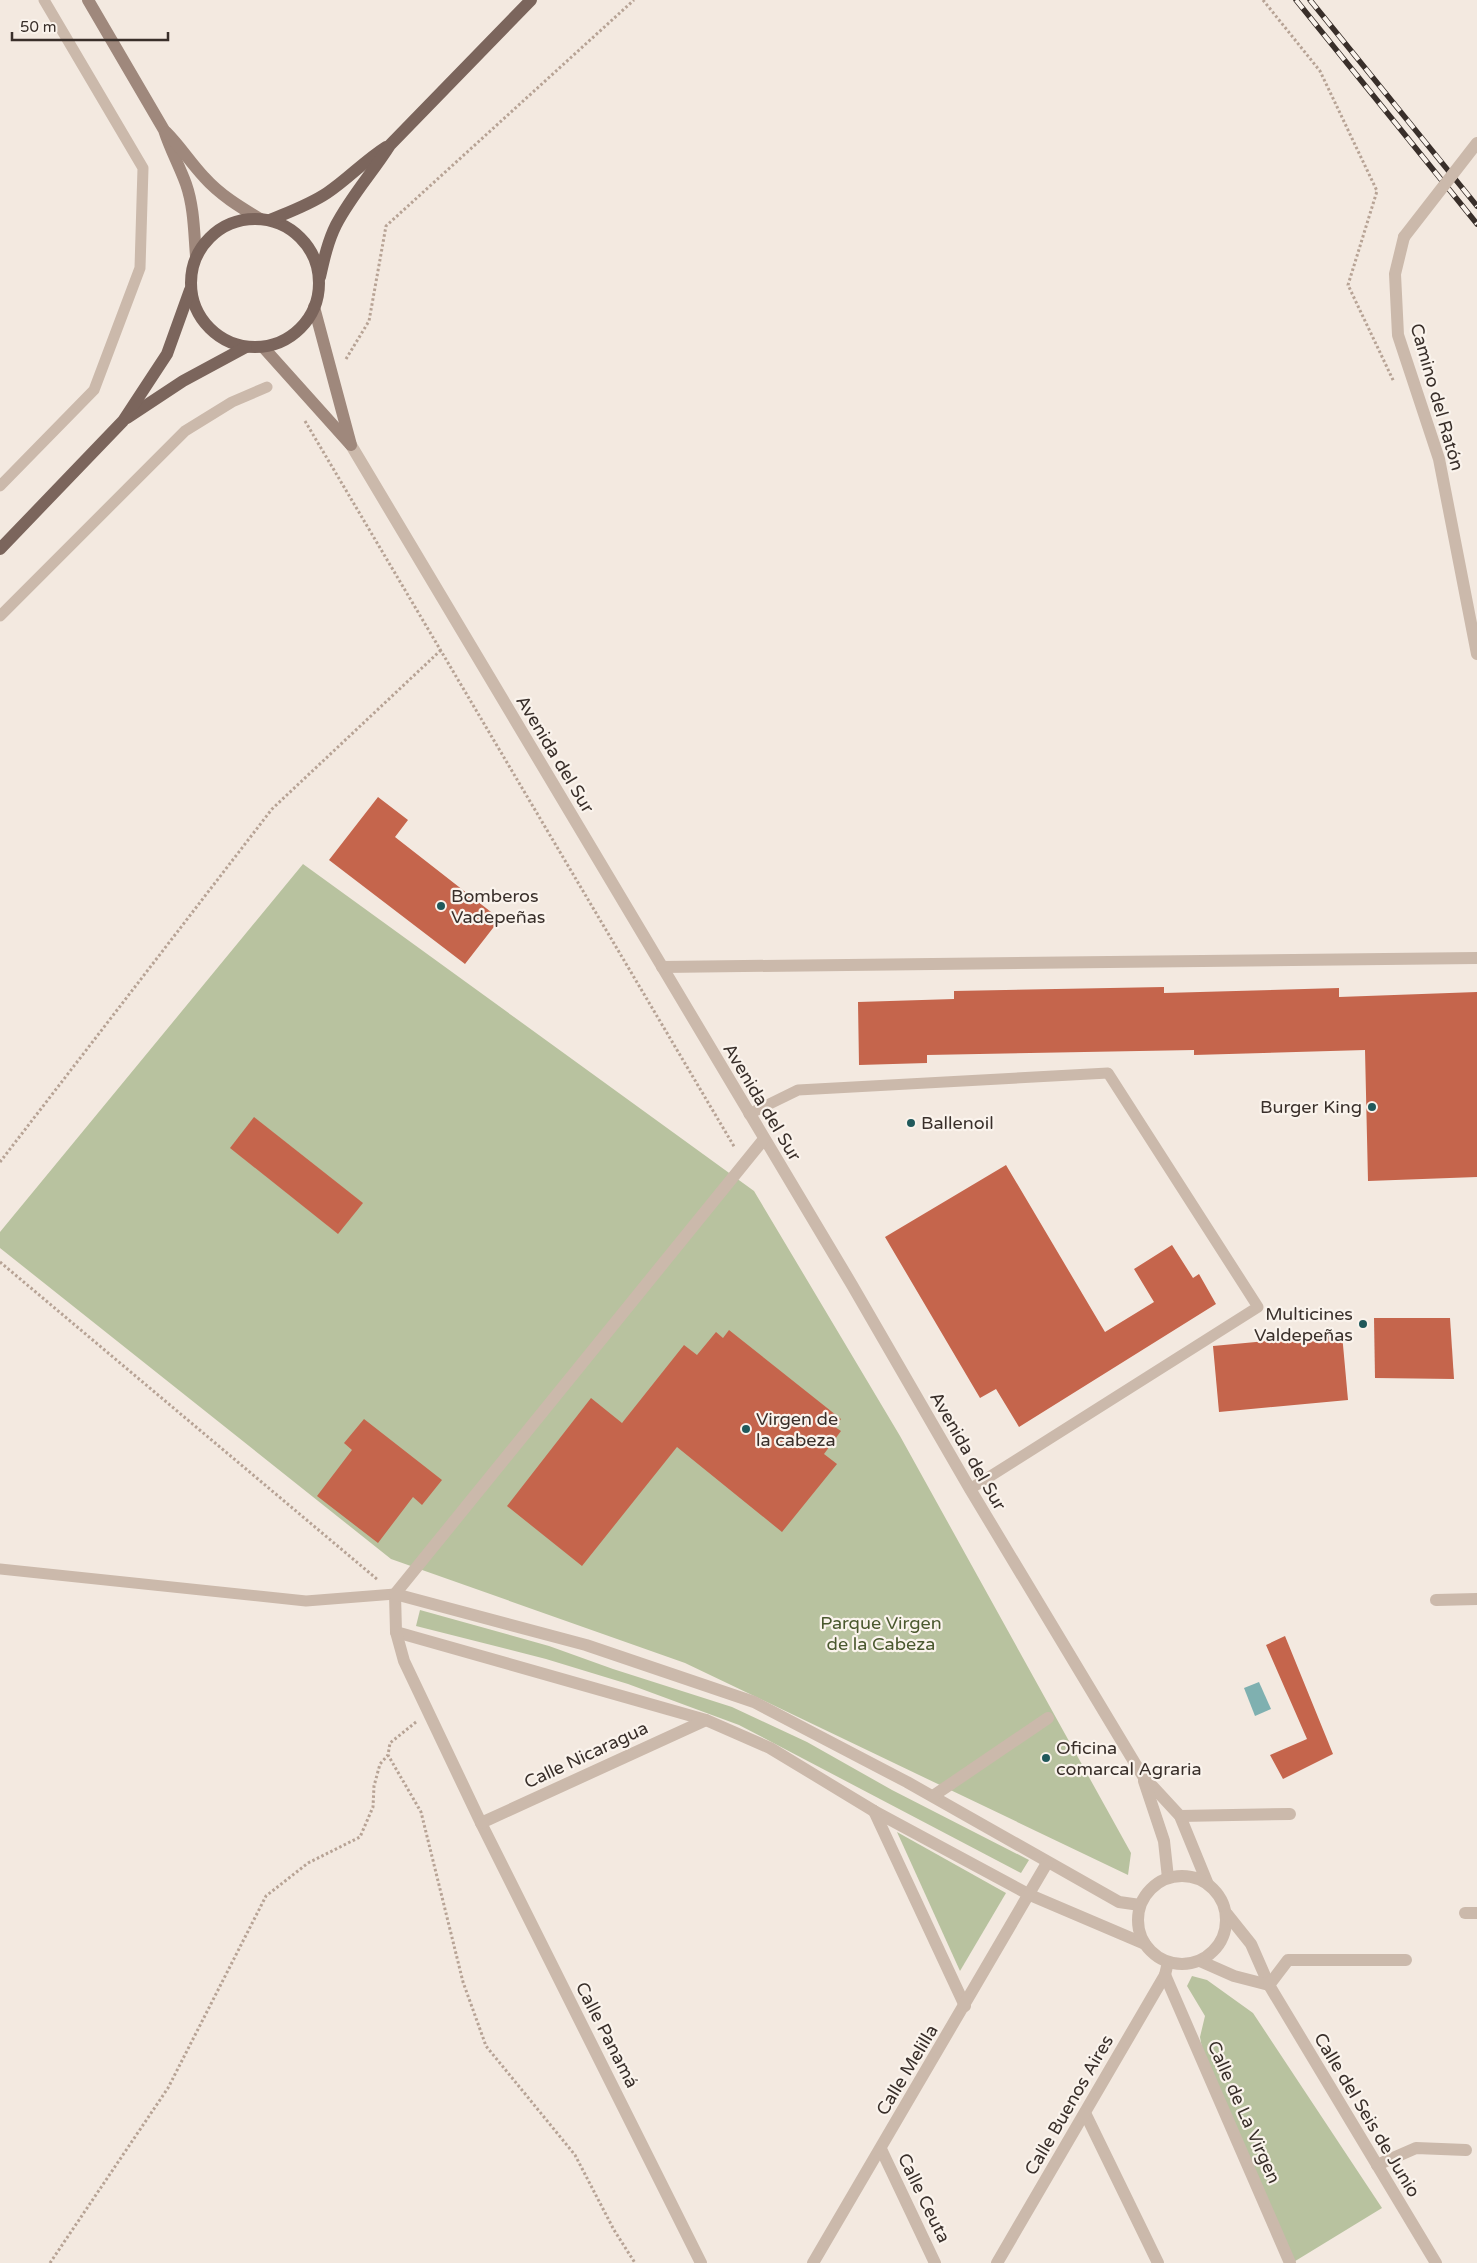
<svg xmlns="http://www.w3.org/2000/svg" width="1477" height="2263" font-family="'Varela Round',sans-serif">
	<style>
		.green { fill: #b8c29f }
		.water { fill: #7fb0b0 }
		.building { fill: #c5654c }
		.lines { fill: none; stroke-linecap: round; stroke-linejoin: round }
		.path { stroke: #b7a395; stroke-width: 3; stroke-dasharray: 2.5 2.5; stroke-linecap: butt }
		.lane { stroke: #cbb9ab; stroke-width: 11 }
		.street { stroke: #cbb9ab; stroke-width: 12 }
		.secondary { stroke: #9f887c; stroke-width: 12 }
		.primary { stroke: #7b655c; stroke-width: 12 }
		.rail-casing { stroke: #392f2a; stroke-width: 5.5 }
		.rail { stroke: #faf3ec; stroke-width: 4; stroke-dasharray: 11; stroke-linecap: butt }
		.street-bridge { stroke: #cbb9ab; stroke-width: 12 }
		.poi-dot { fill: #20595b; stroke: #faf3ec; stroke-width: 2 }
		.labels { text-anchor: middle; stroke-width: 4.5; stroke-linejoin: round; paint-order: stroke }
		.street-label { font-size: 18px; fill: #392f2a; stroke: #faf3ec }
		.poi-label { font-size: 18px; fill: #392f2a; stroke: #faf3ec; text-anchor: start }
		.park-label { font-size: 18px; fill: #4a582e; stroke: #faf3ec }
	</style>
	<rect width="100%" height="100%" fill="#f3e9e0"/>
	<g class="green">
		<path d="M 303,864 L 754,1191 L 900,1436 L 1131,1853 L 1128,1875 L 685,1663 L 391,1559 L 0,1248 L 0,1232 Z"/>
		<path d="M 420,1610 L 549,1646 L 613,1669 L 732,1707 L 807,1742 L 892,1790 L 1029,1860 L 1021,1873 L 739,1725 L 628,1684 L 546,1659 L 416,1626 Z"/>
		<path d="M 897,1832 L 1006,1893 L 960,1971 Z"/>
		<path d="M 1192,1976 L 1207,1980 L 1253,2013 L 1382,2208 L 1292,2263 L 1206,2070 L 1200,2037 L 1205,2016 L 1187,1986 Z"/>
	</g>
	<path class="water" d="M 1259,1682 L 1271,1709 L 1255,1716 L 1244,1688 Z"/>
	<g class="building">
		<path d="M 378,797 L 408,820 L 395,837 L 500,919 L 465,964 L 329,860 Z"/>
		<path d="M 1164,987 L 1164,993 L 1339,988 L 1339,997 L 1477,992 L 1477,1177 L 1368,1181 L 1365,1050 L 1194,1055 L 1194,1050 L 927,1055 L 927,1063 L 859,1065 L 858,1002 L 954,999 L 954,991 Z"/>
		<path d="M 254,1117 L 363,1203 L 338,1234 L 230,1148 Z"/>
		<path d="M 1006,1165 L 1105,1332 L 1154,1302 L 1134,1269 L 1172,1245 L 1193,1278 L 1199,1274 L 1216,1304 L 1019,1427 L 996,1389 L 980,1398 L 885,1237 Z"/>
		<path d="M 1374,1318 L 1450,1318 L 1454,1379 L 1375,1378 Z"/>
		<path d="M 729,1330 L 841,1419 L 835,1427 L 841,1431 L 824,1454 L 837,1464 L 782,1532 L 677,1447 L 582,1566 L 507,1506 L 591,1398 L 622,1423 L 684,1345 L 697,1355 L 716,1332 L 723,1338 Z"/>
		<path d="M 1342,1334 L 1348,1400 L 1219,1412 L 1213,1346 Z"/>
		<path d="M 364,1419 L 442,1480 L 422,1505 L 413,1497 L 378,1543 L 317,1496 L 352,1450 L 344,1443 Z"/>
		<path d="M 1285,1636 L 1333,1754 L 1283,1779 L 1270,1755 L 1307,1739 L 1266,1645 Z"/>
	</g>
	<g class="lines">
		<g class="path">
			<path d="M 1263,0 L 1320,71 L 1377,191 L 1348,285 L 1394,382"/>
			<path d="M 346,359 L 369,321 L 386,226 L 634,0"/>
			<path d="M 305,421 L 735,1148"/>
			<path d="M 0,1162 L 272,809 L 441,650"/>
			<path d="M 0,1262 L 378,1580"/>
			<path d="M 416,1722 L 390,1743 L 388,1755 L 421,1812 L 463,1982 L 486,2046 L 575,2155 L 614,2230 L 635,2263"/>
			<path d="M 50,2263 L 168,2088 L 266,1896 L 308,1863 L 360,1837 L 373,1807 L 374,1786 L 380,1764 L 388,1755"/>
		</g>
		<g class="lane">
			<path d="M 0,486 L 94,390 L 140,268 L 143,168 L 44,0"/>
			<path d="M 0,616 L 185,431 L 232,402 L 267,387"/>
			<path d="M 749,1114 L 798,1090 L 1108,1073 L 1258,1307 L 970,1489"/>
			<path d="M 0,1569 L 306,1601 L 395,1594"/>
		</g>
		<g class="street">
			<path d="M 1404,237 L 1395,274 L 1398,335 L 1439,459 L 1477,654"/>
			<path d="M 351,445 L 852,1285 L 970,1489 L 1136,1765 L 1143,1776 L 1180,1816 L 1207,1882"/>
			<path d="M 662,967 L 1477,958"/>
			<path d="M 764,1139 L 395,1594 L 396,1632 L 706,1720 L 770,1748 L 874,1811 L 1030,1895 L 1145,1944"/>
			<path d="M 395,1594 L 586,1645 L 754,1702 L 907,1782 L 1119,1902 L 1140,1905"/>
			<path d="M 1436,1600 L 1477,1599"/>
			<path d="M 396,1632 L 404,1661 L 481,1823 L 701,2263"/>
			<path d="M 1144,1781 L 1164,1841 L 1168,1878"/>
			<path d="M 933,1796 L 1048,1718"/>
			<path d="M 874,1811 L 965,2006"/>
			<path d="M 1180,1816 L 1290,1814"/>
			<path d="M 481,1823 L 706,1720"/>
			<circle cx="1182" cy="1920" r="44"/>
			<path d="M 1465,1913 L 1477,1913"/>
			<path d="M 1227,1914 L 1251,1944 L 1269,1985 L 1436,2263"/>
			<path d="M 1200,1961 L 1234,1976 L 1269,1985"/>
			<path d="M 1165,1975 L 1290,2263"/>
			<path d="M 1269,1985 L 1288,1960 L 1406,1960"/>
			<path d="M 1085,2113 L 1158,2263"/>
			<path d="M 881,2149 L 935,2263"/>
			<path d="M 1377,2165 L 1416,2148 L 1466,2150"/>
			<path d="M 813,2263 L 1047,1863"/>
			<path d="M 997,2263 L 1165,1975 L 1168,1962"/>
		</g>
		<g class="secondary">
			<path d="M 88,0 L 164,130 C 170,149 179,165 186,184 C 194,207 194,232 196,256"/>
			<path d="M 166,132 C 180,146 190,162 204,177 C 220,195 240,207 260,219"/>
			<path d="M 314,307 L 351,445"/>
			<path d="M 263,347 L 350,444"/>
		</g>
		<g class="primary">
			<circle cx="255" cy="283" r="64"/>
			<path d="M 270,220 C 289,212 309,205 327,193 C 348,179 364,161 386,147"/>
			<path d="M 320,277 C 324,259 328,241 336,225 C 351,196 373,172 390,145 L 531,0"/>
			<path d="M 127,418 L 183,381 L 246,347"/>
			<path d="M 0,549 L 123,421 L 167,354 L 190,290"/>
		</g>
		<g class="rail-casing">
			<g id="rail">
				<path d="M 1296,0 L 1477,224"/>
				<path d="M 1310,0 L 1477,206"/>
			</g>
		</g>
		<use href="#rail" class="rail"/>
		<path class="street-bridge" d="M 1404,237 L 1477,143"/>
	</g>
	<g class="poi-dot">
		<circle cx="441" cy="906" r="5"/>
		<circle cx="1372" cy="1107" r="5"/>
		<circle cx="911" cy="1123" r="5"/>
		<circle cx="1363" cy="1324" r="5"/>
		<circle cx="746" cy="1429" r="5"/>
		<circle cx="1046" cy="1758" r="5"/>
	</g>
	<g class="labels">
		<g class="street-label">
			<text transform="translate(1437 397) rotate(74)" y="6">Camino del Ratón</text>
			<text transform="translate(555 754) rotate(59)" y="6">Avenida del Sur</text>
			<text transform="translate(762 1102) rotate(59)" y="6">Avenida del Sur</text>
			<text transform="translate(968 1451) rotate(60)" y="6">Avenida del Sur</text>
			<text transform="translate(586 1755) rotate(-25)" y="6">Calle Nicaragua</text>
			<text transform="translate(607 2035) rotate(63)" y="6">Calle Panamá</text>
			<text transform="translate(907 2070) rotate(-59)" y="6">Calle Melilla</text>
			<text transform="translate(1069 2105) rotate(-60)" y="6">Calle Buenos Aires</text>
			<text transform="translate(1244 2112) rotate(66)" y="6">Calle de La Virgen</text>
			<text transform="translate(1367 2115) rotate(59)" y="6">Calle del Seis de Junio</text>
			<text transform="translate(924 2198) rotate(64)" y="6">Calle Ceuta</text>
		</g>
		<g class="poi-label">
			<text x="451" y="902">Bomberos<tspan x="451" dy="21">Vadepeñas</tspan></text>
			<text x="1362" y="1113" text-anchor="end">Burger King</text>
			<text x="921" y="1129">Ballenoil</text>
			<text x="1353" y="1320" text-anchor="end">Multicines<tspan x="1353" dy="21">Valdepeñas</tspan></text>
			<text x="756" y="1425">Virgen de<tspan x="756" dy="21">la cabeza</tspan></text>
			<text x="1056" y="1754">Oficina<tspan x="1056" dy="21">comarcal Agraria</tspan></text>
		</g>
		<g class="park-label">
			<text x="881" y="1629">Parque Virgen<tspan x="881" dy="21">de la Cabeza</tspan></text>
		</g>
	</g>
	<path d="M12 32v8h156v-8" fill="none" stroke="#392f2a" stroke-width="2.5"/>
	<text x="20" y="32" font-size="15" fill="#392f2a" stroke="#faf3ec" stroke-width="4" paint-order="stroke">50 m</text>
</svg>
